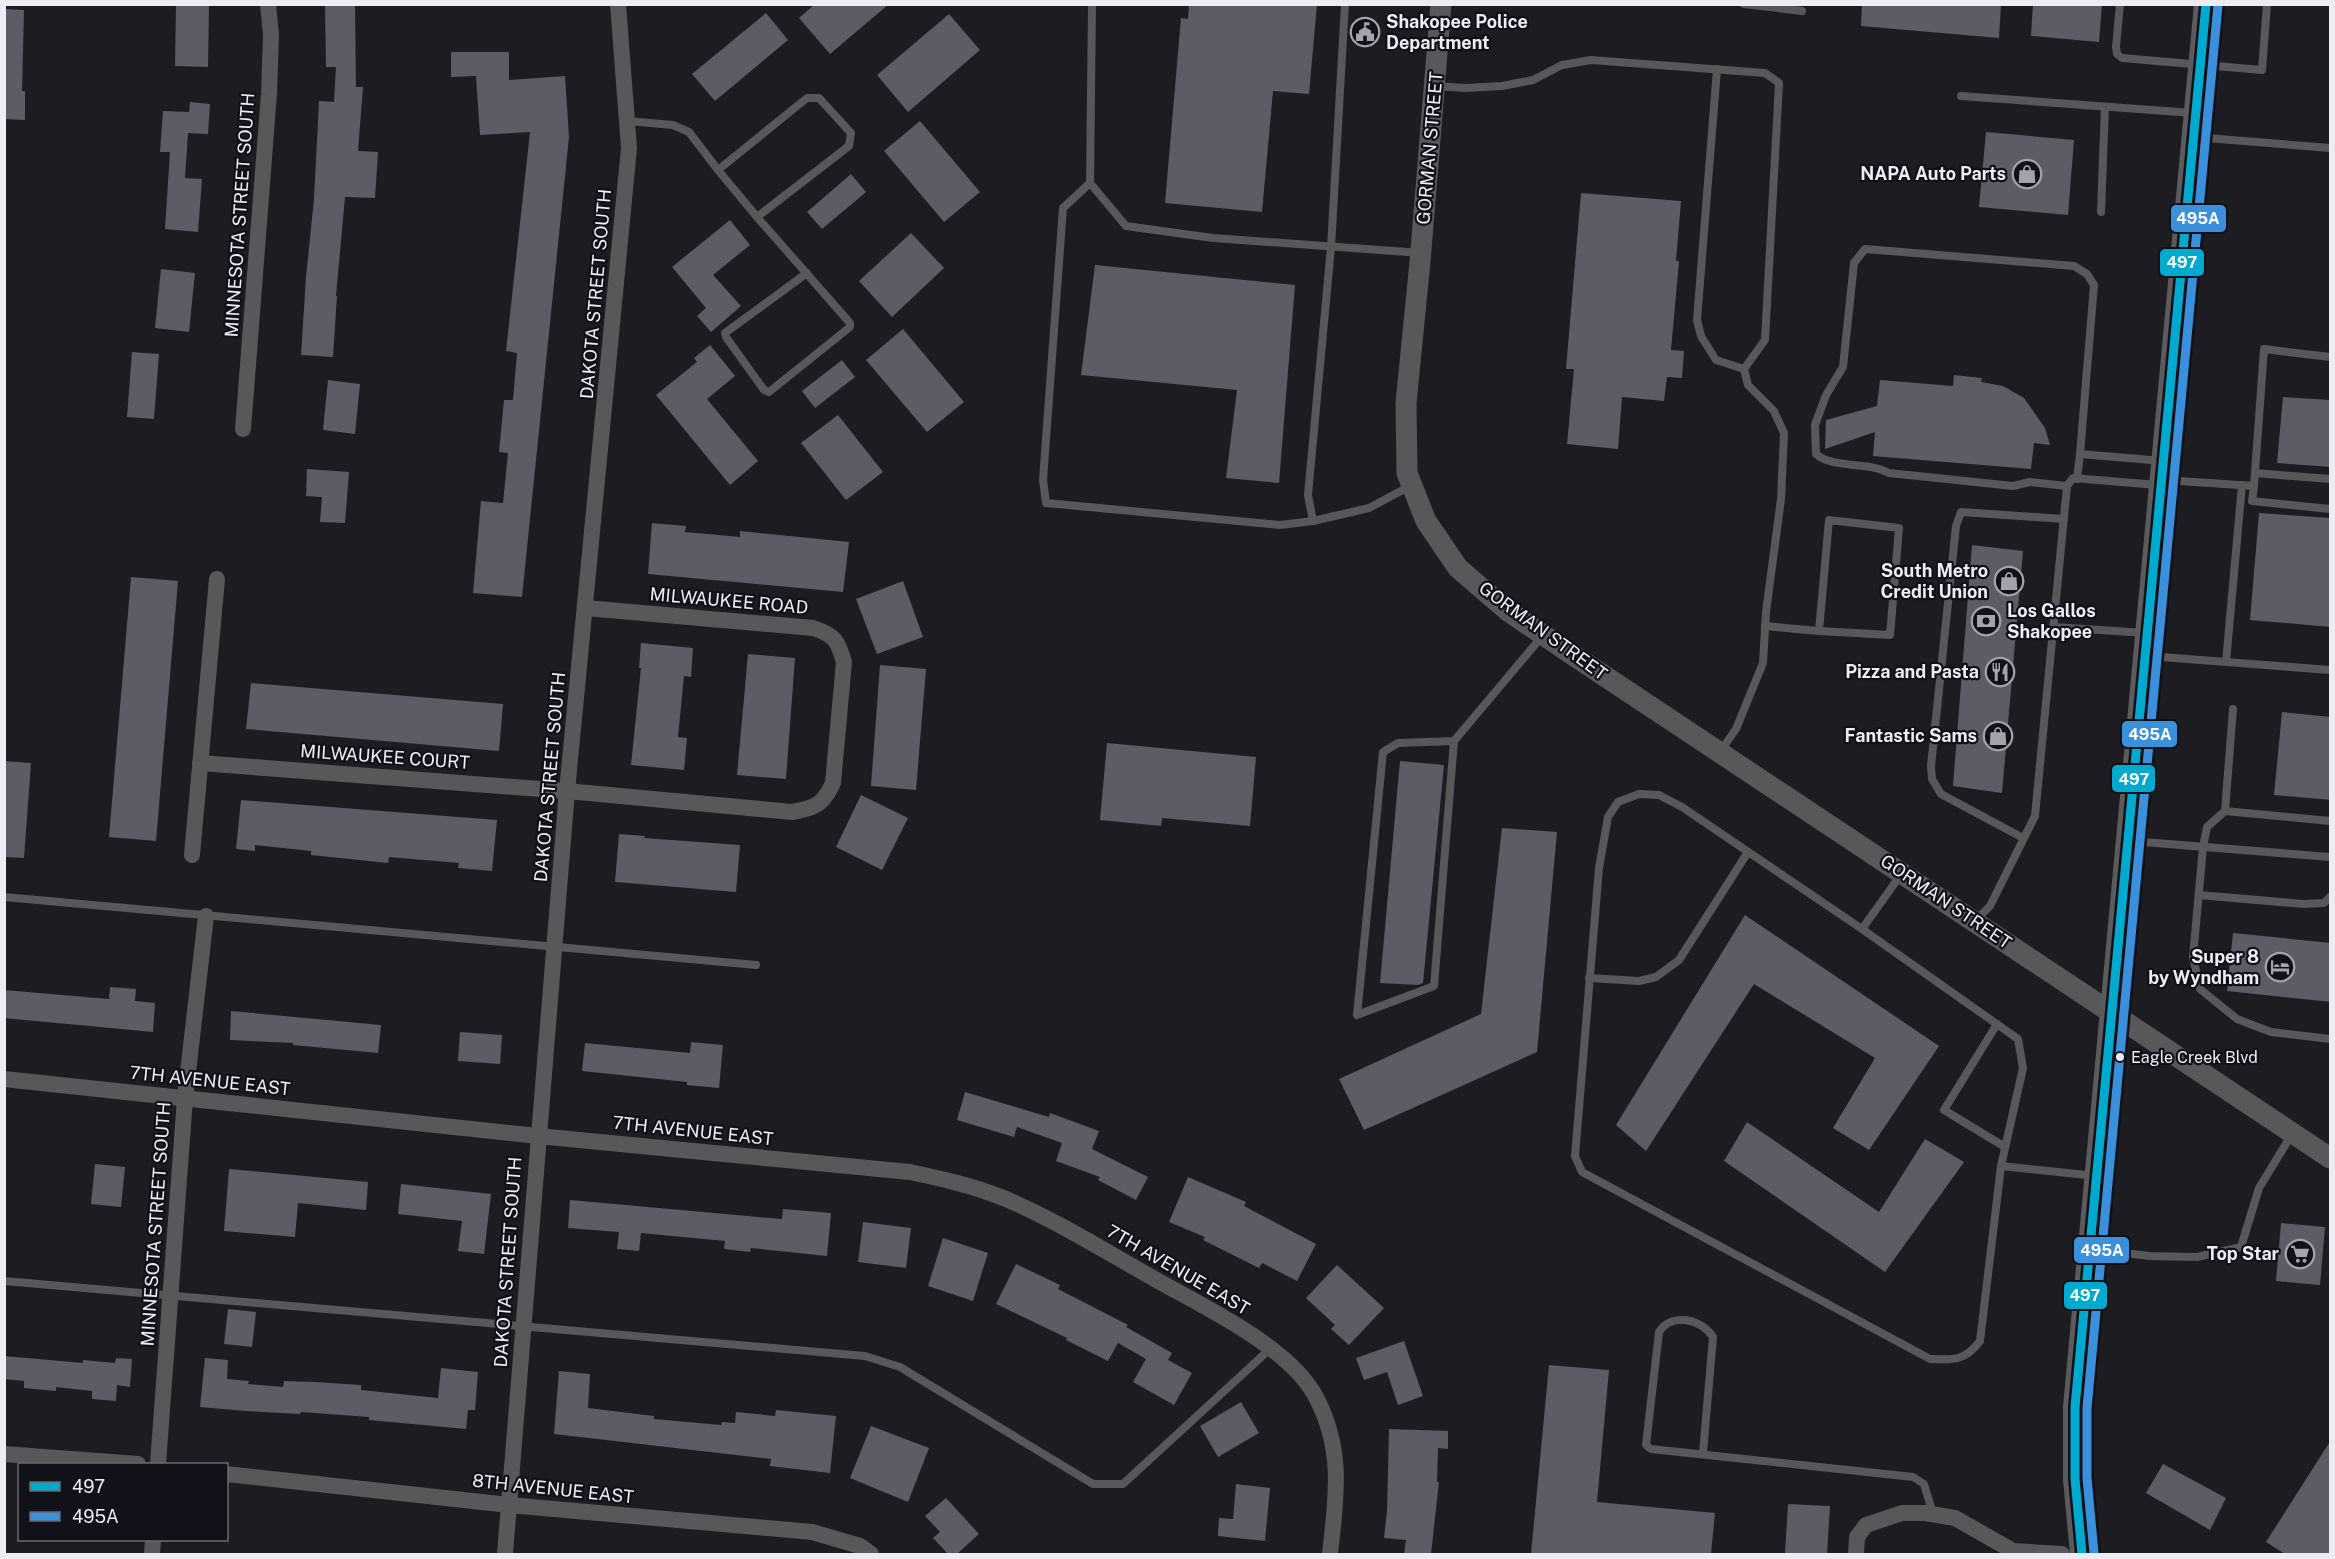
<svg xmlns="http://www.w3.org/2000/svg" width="2335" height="1559" font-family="'Public Sans',sans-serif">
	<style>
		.building { fill: #5c5c66 }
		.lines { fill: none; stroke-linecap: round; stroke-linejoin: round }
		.service { stroke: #58585a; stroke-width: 8 }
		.minor { stroke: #58585a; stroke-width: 16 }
		.tertiary { stroke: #58585a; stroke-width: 21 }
		.secondary { stroke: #5b5b5d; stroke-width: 24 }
		.bus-1-casing { stroke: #11111a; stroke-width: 14 }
		.bus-2-casing { stroke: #11111a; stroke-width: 14 }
		.bus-1 { stroke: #00a9ce; stroke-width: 9 }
		.bus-2 { stroke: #3a90db; stroke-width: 9 }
		.bus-dot { fill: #ececf2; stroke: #11111a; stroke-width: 2 }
		.labels { text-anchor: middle; stroke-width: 4.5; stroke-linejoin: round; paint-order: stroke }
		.bus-label { font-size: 16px; fill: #ececf2; stroke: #11111a; text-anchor: start }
		.poi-label { font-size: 18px; font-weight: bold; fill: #ececf2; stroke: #11111a; text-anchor: end }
		.street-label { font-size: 18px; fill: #ececf2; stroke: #11111a }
		.line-badge { stroke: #11111a; stroke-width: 2 }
		.badge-label { font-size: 16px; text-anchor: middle; font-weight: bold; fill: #fff }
	</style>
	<rect width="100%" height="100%" fill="#1c1c21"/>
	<g class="building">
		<path d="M 325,4 L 355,4 L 356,87 L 363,87 L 358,151 L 378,152 L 375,198 L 345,197 L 336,296 L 337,296 L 333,357 L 301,355 L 306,277 L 314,199 L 319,101 L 334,102 L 336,67 L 326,67 Z"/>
		<path d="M 815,4 L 889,4 L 830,54 L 799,18 Z"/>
		<path d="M 1189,4 L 1317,4 L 1309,94 L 1273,91 L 1262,212 L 1165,203 L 1181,18 L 1188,19 Z"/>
		<path d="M 1862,4 L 2001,4 L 1999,38 L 1861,26 Z"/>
		<path d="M 2033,4 L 2102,4 L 2099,42 L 2031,36 Z"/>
		<path d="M 176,5 L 209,6 L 208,67 L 175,66 Z"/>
		<path d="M 4,9 L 24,10 L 22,91 L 25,91 L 25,120 L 4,119 Z"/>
		<path d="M 766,13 L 788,40 L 715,101 L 692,74 Z"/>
		<path d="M 949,14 L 980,50 L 908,112 L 877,75 Z"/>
		<path d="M 451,52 L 509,52 L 509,80 L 565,76 L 569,137 L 522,597 L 473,593 L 481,501 L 503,503 L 508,453 L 499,452 L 504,400 L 513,400 L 517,353 L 506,351 L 530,132 L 480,135 L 476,76 L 451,77 Z"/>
		<path d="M 190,102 L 210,104 L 208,134 L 188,133 L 185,178 L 202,179 L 198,232 L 165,229 L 170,152 L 160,152 L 163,111 L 189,112 Z"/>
		<path d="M 920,121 L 980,192 L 944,222 L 884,151 Z"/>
		<path d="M 1986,132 L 2074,140 L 2068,215 L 1979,207 Z"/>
		<path d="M 851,174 L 866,192 L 822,229 L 807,212 Z"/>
		<path d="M 1581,193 L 1681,201 L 1676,261 L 1679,261 L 1671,350 L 1684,351 L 1682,378 L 1667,377 L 1664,401 L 1622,397 L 1618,449 L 1567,444 L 1574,369 L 1566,369 Z"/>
		<path d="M 730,220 L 750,245 L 713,275 L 741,306 L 711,332 L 697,316 L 706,308 L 672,267 Z"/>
		<path d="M 911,233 L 944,268 L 892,317 L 859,281 Z"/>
		<path d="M 1095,265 L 1295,285 L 1279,483 L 1226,478 L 1237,390 L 1081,375 Z"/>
		<path d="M 161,269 L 195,273 L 189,332 L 155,328 Z"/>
		<path d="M 903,329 L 964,402 L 927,432 L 866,360 Z"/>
		<path d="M 710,345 L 735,376 L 707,399 L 758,461 L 730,485 L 656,395 L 697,362 L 694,358 Z"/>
		<path d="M 132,352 L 159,354 L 154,419 L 127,417 Z"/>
		<path d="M 842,360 L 855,377 L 815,408 L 802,391 Z"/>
		<path d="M 1954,375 L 1982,378 L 1981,382 L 2003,386 L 2024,398 L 2045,428 L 2050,445 L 2034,443 L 2031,469 L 1873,456 L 1875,432 L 1825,449 L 1826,420 L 1877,406 L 1880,380 L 1953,386 Z"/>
		<path d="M 328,380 L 360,384 L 355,434 L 323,430 Z"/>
		<path d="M 2283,397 L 2331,400 L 2331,467 L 2277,463 Z"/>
		<path d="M 838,415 L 883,472 L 846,500 L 801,443 Z"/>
		<path d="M 307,469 L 349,472 L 345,523 L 320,522 L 322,497 L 306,496 Z"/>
		<path d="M 2259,513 L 2331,518 L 2329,564 L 2331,564 L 2331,627 L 2250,620 Z"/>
		<path d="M 652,523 L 686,526 L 685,532 L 740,537 L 740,531 L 849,542 L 843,592 L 648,574 Z"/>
		<path d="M 1972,545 L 2023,551 L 2002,793 L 1953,786 Z"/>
		<path d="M 131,577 L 178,581 L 156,841 L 109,837 Z"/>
		<path d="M 903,581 L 923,637 L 877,654 L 856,599 Z"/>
		<path d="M 641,643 L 693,648 L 691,677 L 684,676 L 678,737 L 687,738 L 684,770 L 631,765 L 641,668 L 639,668 Z"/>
		<path d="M 748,654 L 795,658 L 786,779 L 737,775 Z"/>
		<path d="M 880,665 L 926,669 L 916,790 L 871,786 Z"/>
		<path d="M 251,683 L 503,704 L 499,751 L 246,729 Z"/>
		<path d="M 2282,712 L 2331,717 L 2331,800 L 2274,795 Z"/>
		<path d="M 1107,743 L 1256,757 L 1250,826 L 1162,818 L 1161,826 L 1100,820 Z"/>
		<path d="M 4,761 L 31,763 L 24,858 L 4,857 Z"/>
		<path d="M 1400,761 L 1444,765 L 1423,983 L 1418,985 L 1380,983 Z"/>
		<path d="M 861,795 L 908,818 L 882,870 L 836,847 Z"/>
		<path d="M 241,800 L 497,820 L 492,871 L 458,868 L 459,863 L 389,857 L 388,863 L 311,855 L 311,851 L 255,845 L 255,851 L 236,849 Z"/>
		<path d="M 1502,828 L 1557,832 L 1537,1052 L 1364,1130 L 1339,1079 L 1481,1014 Z"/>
		<path d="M 619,834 L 645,836 L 644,838 L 740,845 L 736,892 L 615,882 Z"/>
		<path d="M 1745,915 L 1939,1046 L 1869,1150 L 1833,1128 L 1875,1058 L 1754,984 L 1646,1151 L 1616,1125 Z"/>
		<path d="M 2233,933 L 2331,943 L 2331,1002 L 2227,991 Z"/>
		<path d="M 110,987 L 136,989 L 135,1001 L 155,1003 L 153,1032 L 4,1018 L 4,990 L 109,999 Z"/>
		<path d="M 231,1011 L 381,1025 L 378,1053 L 293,1045 L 293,1043 L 230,1040 Z"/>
		<path d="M 460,1032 L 502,1035 L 500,1064 L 458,1061 Z"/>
		<path d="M 691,1042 L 723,1045 L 719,1088 L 687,1085 L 687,1082 L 582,1071 L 585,1043 L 690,1053 Z"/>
		<path d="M 965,1092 L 1049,1117 L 1050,1113 L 1099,1131 L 1092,1149 L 1148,1177 L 1136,1200 L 1098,1180 L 1100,1177 L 1056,1161 L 1062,1143 L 1017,1127 L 1014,1137 L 957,1120 Z"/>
		<path d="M 1747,1122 L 1879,1212 L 1925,1139 L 1964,1162 L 1885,1272 L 1724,1161 Z"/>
		<path d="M 95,1164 L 125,1167 L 121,1207 L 91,1204 Z"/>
		<path d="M 229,1169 L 368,1182 L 366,1210 L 298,1203 L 295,1237 L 224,1231 Z"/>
		<path d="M 1188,1177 L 1246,1202 L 1244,1206 L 1316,1244 L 1297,1281 L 1262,1263 L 1259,1268 L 1203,1240 L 1205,1237 L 1169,1222 Z"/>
		<path d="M 401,1184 L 491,1194 L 484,1254 L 458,1251 L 462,1221 L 398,1214 Z"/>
		<path d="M 570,1200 L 782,1219 L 783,1209 L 831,1213 L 827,1256 L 751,1248 L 750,1252 L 724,1249 L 725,1241 L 641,1233 L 639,1251 L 617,1249 L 619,1232 L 568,1228 Z"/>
		<path d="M 863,1222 L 911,1228 L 906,1268 L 858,1262 Z"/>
		<path d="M 2281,1223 L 2325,1227 L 2320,1285 L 2276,1281 Z"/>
		<path d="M 943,1238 L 988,1253 L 973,1301 L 928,1286 Z"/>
		<path d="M 1016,1264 L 1060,1285 L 1058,1289 L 1128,1325 L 1126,1327 L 1172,1353 L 1168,1360 L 1192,1373 L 1174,1405 L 1133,1382 L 1146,1359 L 1118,1343 L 1108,1361 L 1066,1340 L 1067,1338 L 996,1304 Z"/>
		<path d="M 1337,1265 L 1384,1308 L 1349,1345 L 1331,1329 L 1335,1325 L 1306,1298 Z"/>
		<path d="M 228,1309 L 256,1312 L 252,1347 L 224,1344 Z"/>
		<path d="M 1404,1341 L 1423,1396 L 1398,1405 L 1387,1372 L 1364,1380 L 1356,1358 Z"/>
		<path d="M 4,1356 L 83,1363 L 83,1360 L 115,1363 L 116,1358 L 132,1359 L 130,1387 L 117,1385 L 116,1401 L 92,1399 L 92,1391 L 56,1387 L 56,1391 L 24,1388 L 24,1381 L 4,1379 Z"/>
		<path d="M 205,1358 L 228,1360 L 227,1379 L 249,1381 L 248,1384 L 283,1387 L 284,1381 L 315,1382 L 361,1385 L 361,1390 L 438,1398 L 441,1368 L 478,1372 L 475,1410 L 468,1410 L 466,1429 L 369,1420 L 369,1417 L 301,1412 L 300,1414 L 245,1411 L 200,1407 Z"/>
		<path d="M 1549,1365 L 1609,1370 L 1597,1502 L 1715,1513 L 1711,1554 L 1531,1554 Z"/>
		<path d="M 559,1371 L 590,1374 L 588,1408 L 654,1416 L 654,1419 L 721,1425 L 722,1422 L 735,1423 L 736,1412 L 775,1416 L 776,1410 L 836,1416 L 830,1473 L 770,1466 L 771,1459 L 554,1434 Z"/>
		<path d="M 1241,1402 L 1259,1433 L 1218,1457 L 1200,1426 Z"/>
		<path d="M 871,1426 L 929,1448 L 908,1502 L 850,1478 Z"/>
		<path d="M 1389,1429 L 1448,1431 L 1448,1449 L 1438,1448 L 1437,1482 L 1439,1482 L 1431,1554 L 1404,1554 L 1406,1540 L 1384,1538 L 1387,1511 Z"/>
		<path d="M 2331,1440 L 2331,1554 L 2285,1554 L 2266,1542 Z"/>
		<path d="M 2163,1464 L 2226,1498 L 2210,1530 L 2146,1493 Z"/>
		<path d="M 1236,1484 L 1270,1488 L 1265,1541 L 1218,1536 L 1219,1518 L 1233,1519 Z"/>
		<path d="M 946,1498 L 979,1534 L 957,1554 L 948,1554 L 933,1538 L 940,1532 L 925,1516 Z"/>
		<path d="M 1788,1504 L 1830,1506 L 1827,1554 L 1785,1554 Z"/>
	</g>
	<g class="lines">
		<g class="service">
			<path d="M 1092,4 L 1090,183 L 1126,226 L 1213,238 L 1421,253"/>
			<path d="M 1345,4 L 1331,247 L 1308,495 L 1313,521 L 1369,508 L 1412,485"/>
			<path d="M 1744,4 L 1802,11"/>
			<path d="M 2120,4 L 2116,47 L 2117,54 L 2122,58 L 2262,70 L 2267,4"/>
			<path d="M 1717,69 L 1697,320 L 1701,336 L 1716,360 L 1744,369"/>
			<path d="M 1435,86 L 1466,88 L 1502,86 L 1533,80 L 1562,65 L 1591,60 L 1765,73 L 1779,83 L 1765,340 L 1744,369 L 1748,385 L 1774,411 L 1784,433 L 1781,499 L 1766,612 L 1763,663 L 1736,729 L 1720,752"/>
			<path d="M 1961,96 L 2193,113"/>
			<path d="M 627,121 L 673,125 L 689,132 L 718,170 L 757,217 L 849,146 L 851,133 L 819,98 L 807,98 L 718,170"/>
			<path d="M 2194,137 L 2330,148"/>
			<path d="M 1090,183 L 1063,208 L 1043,480 L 1046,503 L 1280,525 L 1313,521"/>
			<path d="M 2101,212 L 2105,107"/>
			<path d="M 757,217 L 850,323 L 850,327 L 769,392 L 764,390 L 726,337 L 725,333 L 807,273"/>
			<path d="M 2255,473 L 2330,479"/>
			<path d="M 2077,479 L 2080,454"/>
			<path d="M 2165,480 L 2254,486 L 2264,349 L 2330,357"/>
			<path d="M 2158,485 L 2073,478 L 2067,486 L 2030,482 L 2013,486 L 1889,473 C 1867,461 1833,469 1816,454 L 1815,425 L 1826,395 L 1843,367 L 1854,263 L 1865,249 L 2074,266 L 2087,274 L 2094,285 L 2080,454 L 2163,461"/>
			<path d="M 2254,486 L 2252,501 L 2330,509"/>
			<path d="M 1765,626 L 1819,631 L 1829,520 L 1899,528 L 1890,635 L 1819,631"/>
			<path d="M 2053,627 L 2146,633"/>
			<path d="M 2148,656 L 2330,670"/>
			<path d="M 2226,662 L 2242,485"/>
			<path d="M 2233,709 L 2225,811 L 2330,821"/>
			<path d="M 1454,741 L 1434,986 L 1357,1015 L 1383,752 L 1398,743 L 1454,741 L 1544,634"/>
			<path d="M 2225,811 L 2207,827 L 2203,847 L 2193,957 L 2200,989 L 2237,1019 L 2271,1032 L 2330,1039"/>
			<path d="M 2023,838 L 1941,794 L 1932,779 L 1931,766 L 1956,526 L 1961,512 L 2064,519"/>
			<path d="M 2131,841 L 2330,857"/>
			<path d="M 2199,895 L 2304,904 L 2324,903 L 2330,897"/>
			<path d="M 4,897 L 756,965"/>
			<path d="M 1975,921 L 1990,906 L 2035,816 L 2067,486"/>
			<path d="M 1862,929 L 2018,1039 L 2023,1068 L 2001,1166 L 1980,1341 C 1965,1361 1954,1360 1930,1359 L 1582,1172 L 1575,1156 L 1599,868 L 1608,817 L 1618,802 L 1639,794 L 1659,795 L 1682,807 L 1862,929 L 1902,873"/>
			<path d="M 1589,978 L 1639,981 L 1656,977 L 1679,960 L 1748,852"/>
			<path d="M 1997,1024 L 1944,1110 L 2005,1147"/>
			<path d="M 2001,1166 L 2096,1176"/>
			<path d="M 2090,1249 L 2150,1256 L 2197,1257 L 2241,1247 L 2259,1188 L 2292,1134"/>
			<path d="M 4,1281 L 865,1356 L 900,1367 L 1093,1484 L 1123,1484 L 1270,1349"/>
			<path d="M 1703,1453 L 1713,1337 C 1702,1319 1672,1312 1659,1332 L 1646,1445 L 1651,1449 L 1913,1477 L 1924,1484 L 1933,1514"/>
		</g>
		<g class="minor">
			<path d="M 243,429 L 269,94 L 271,35 L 268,4"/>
			<path d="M 200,763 L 567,791 L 792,812 C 815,808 823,805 833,783 L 844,662 C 838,641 835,635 813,628 L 586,608"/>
			<path d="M 192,855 L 217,579"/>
			<path d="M 4,1079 L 538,1136 L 910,1172 C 943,1179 974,1186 1006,1199 C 1055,1220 1100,1248 1146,1274 C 1197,1304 1290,1345 1317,1399 C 1344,1452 1336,1498 1330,1554"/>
			<path d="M 4,1454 L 138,1464"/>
			<path d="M 158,1464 L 185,1098 L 206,916"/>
			<path d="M 226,1474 L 509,1505 L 812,1532 L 860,1546 L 871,1554"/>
			<path d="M 152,1554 L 153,1540"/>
			<path d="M 505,1554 L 567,791 L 629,148 L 618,4"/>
			<path d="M 1856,1554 L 1857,1537 L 1866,1525 L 1902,1513 L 1925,1513 L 1955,1518 L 2013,1551 L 2062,1554"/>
		</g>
		<path class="tertiary" d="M 1441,4 L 1420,262 L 1406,403 L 1407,473 L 1426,521 L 1458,568 L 1508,611 L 1570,653 L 2330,1158"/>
		<path class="secondary" d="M 2082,1554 L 2075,1479 L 2075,1407 L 2206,4"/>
		<g class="bus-1-casing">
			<path id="bus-1" d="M 2082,1554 L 2075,1479 L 2075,1407 L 2206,4"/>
		</g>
		<g class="bus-2-casing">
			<path id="bus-2" d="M 2094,1553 L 2087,1478 L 2087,1408 L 2218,5"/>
		</g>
		<use href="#bus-1" class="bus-1"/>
		<use href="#bus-2" class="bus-2"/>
	</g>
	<defs>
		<g id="civic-ring" transform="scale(1.5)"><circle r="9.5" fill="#11111a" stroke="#a3a3a9" stroke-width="1.5"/><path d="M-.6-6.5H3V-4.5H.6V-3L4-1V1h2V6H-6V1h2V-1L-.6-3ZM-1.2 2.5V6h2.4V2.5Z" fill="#a3a3a9"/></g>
		<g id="shop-ring" transform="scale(1.5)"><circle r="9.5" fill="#11111a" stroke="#a3a3a9" stroke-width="1.5"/><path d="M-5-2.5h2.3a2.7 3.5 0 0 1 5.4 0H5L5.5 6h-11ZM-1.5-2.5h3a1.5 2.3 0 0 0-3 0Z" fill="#a3a3a9"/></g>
		<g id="bank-ring" transform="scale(1.5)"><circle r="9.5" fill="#11111a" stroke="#a3a3a9" stroke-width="1.5"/><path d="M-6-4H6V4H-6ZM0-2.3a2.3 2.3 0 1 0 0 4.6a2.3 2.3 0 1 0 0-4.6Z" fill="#a3a3a9"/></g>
		<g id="restaurant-ring" transform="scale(1.5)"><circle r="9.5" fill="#11111a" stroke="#a3a3a9" stroke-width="1.5"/><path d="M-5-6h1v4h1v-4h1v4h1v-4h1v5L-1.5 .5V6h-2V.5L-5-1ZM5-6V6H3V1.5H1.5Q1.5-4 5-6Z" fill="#a3a3a9"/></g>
		<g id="hotel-ring" transform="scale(1.5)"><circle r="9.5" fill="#11111a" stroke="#a3a3a9" stroke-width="1.5"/><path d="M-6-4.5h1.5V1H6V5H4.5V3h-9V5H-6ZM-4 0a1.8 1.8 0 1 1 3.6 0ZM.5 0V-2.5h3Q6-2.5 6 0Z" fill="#a3a3a9"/></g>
		<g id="supermarket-ring" transform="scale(1.5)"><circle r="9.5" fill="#11111a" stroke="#a3a3a9" stroke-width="1.5"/><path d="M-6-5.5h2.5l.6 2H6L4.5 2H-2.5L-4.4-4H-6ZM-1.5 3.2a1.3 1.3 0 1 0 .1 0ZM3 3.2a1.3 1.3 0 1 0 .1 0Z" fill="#a3a3a9"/></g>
	</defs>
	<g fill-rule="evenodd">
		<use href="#civic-ring" x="1365" y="32"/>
		<use href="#shop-ring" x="2027" y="174"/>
		<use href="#shop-ring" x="2009" y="581"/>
		<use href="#bank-ring" x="1986" y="621"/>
		<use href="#restaurant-ring" x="2000" y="672"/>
		<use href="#shop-ring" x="1998" y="736"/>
		<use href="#hotel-ring" x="2280" y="967"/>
		<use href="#supermarket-ring" x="2300" y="1254"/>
	</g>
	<circle class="bus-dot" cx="2120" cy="1057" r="5"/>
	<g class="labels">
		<g class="bus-label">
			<text x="2131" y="1063">Eagle Creek Blvd</text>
		</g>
		<g class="poi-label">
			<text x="1386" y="28" text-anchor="start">Shakopee Police<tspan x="1386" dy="21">Department</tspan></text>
			<text x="2006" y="180">NAPA Auto Parts</text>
			<text x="1988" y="577">South Metro<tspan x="1988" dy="21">Credit Union</tspan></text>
			<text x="2007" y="617" text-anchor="start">Los Gallos<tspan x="2007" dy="21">Shakopee</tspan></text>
			<text x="1979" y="678">Pizza and Pasta</text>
			<text x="1977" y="742">Fantastic Sams</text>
			<text x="2259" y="963">Super 8<tspan x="2259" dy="21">by Wyndham</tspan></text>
			<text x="2279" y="1260">Top Star</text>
		</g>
		<g class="street-label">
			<text transform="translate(1430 148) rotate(-85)" y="6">GORMAN STREET</text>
			<text transform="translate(240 215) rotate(-86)" y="6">MINNESOTA STREET SOUTH</text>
			<text transform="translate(596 294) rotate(-85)" y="6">DAKOTA STREET SOUTH</text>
			<text transform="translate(729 601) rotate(5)" y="6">MILWAUKEE ROAD</text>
			<text transform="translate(1543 631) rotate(36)" y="6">GORMAN STREET</text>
			<text transform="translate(385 757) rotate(4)" y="6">MILWAUKEE COURT</text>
			<text transform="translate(550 777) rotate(-85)" y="6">DAKOTA STREET SOUTH</text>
			<text transform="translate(1946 902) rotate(34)" y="6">GORMAN STREET</text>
			<text transform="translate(210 1081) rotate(6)" y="6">7TH AVENUE EAST</text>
			<text transform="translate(693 1131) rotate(6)" y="6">7TH AVENUE EAST</text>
			<text transform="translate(156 1224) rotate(-86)" y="6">MINNESOTA STREET SOUTH</text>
			<text transform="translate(508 1262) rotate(-86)" y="6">DAKOTA STREET SOUTH</text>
			<text transform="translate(1178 1270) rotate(30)" y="6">7TH AVENUE EAST</text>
			<text transform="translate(553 1489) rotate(6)" y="6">8TH AVENUE EAST</text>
		</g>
	</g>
	<g class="line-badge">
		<rect x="2170" y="204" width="57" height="29" rx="6" fill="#3a90db"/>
		<rect x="2159" y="248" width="46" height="29" rx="6" fill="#00a9ce"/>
		<rect x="2121" y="720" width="57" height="28" rx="6" fill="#3a90db"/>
		<rect x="2111" y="764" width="45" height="29" rx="6" fill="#00a9ce"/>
		<rect x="2073" y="1236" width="57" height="28" rx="6" fill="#3a90db"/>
		<rect x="2063" y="1281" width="45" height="29" rx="6" fill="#00a9ce"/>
	</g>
	<g class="badge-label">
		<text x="2198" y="224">495A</text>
		<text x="2182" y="268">497</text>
		<text x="2150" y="740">495A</text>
		<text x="2134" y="785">497</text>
		<text x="2102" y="1256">495A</text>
		<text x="2085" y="1301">497</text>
	</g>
	<rect width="2335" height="1559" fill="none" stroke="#ececf2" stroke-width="12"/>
	<rect x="18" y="1463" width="210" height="78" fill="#11111a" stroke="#696970" stroke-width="1.5"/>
	<rect x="30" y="1482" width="30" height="9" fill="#00a9ce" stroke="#696970" stroke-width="1.5"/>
	<text x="72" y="1493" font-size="18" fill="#ececf2">497</text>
	<rect x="30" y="1512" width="30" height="9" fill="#3a90db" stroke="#696970" stroke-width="1.5"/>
	<text x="72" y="1523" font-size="18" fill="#ececf2">495A</text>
</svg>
